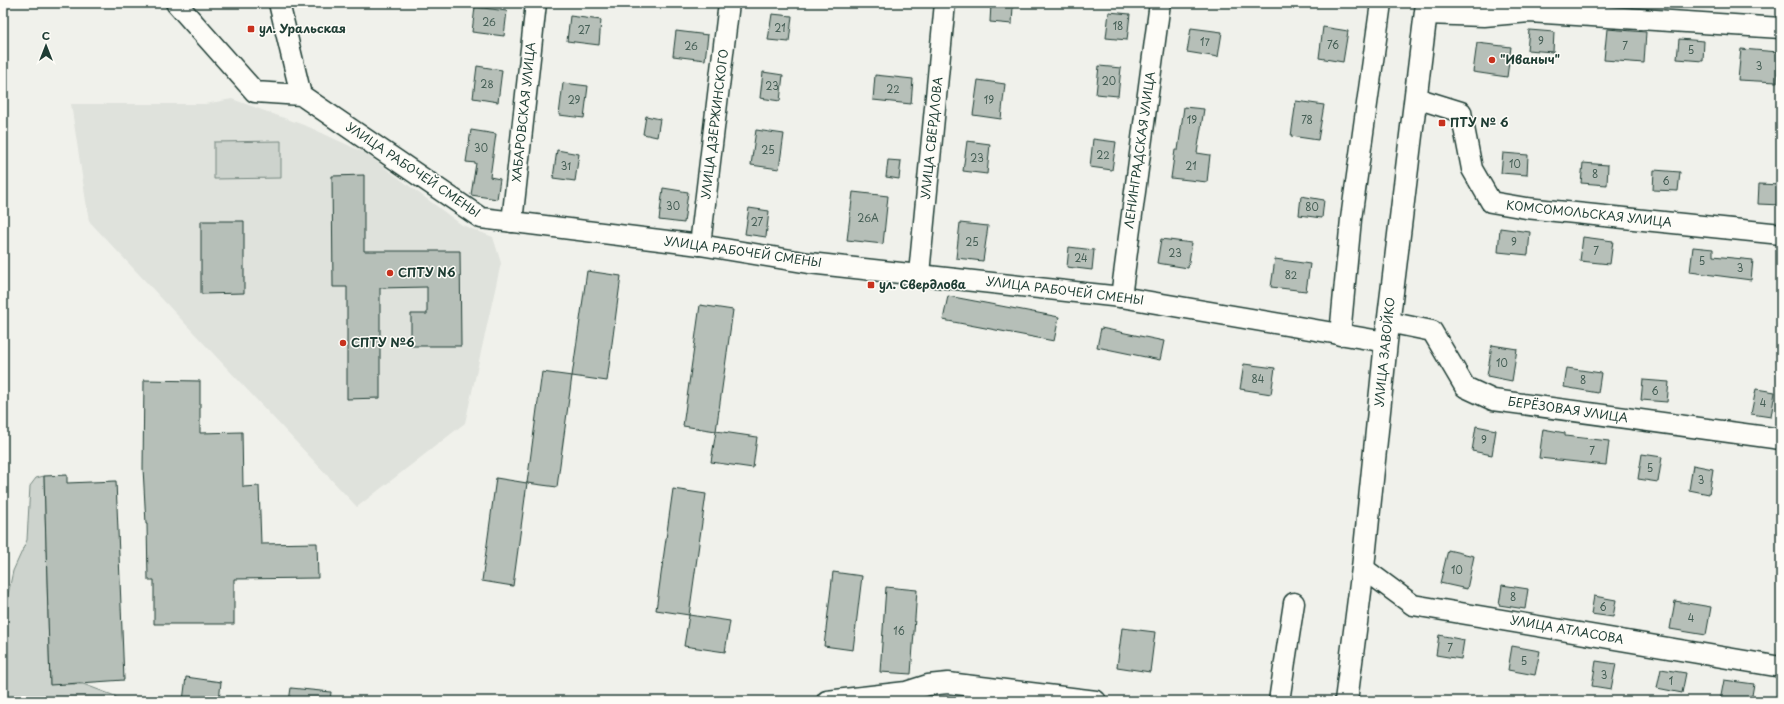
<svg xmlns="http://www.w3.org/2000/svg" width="1784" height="704" font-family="'Playpen Sans',sans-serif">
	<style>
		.built { fill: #dfe2dc }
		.green { fill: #cdd3cd; stroke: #768880 }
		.building { fill: #b6bfb8; stroke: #1f3d34 }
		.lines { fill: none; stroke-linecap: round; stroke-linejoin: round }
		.minor-casing { stroke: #1f3d34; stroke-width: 23 }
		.secondary-casing { stroke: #1f3d34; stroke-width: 25 }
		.minor { stroke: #fdfcf7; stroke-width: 20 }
		.secondary { stroke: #fdfcf7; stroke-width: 22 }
		.poi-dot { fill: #c8321e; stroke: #fdfcf7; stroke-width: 1.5 }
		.labels { text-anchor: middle; stroke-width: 3; stroke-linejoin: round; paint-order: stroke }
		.number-label { font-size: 10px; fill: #455e55 }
		.poi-label { font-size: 12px; font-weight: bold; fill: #1f3d34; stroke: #fdfcf7; text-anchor: start }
		.street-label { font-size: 12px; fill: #1f3d34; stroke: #fdfcf7 }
	</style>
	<rect width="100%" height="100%" fill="#f0f1eb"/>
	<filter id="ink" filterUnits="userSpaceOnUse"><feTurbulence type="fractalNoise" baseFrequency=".025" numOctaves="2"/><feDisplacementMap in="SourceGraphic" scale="8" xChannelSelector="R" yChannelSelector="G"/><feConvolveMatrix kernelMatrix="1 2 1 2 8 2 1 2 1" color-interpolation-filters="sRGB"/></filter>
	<g filter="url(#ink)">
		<path class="built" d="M 232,99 L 309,127 L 365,153 L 462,225 L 493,237 L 501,263 L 465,423 L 357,507 L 89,221 L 71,104 L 205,104 Z"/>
		<g class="green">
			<path d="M 281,141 L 281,178 L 214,179 L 214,142 Z"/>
			<path d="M 44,476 L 50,684 L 83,684 L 115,696 L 121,701 L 3,701 L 3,618 L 13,571 L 27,540 L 30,486 L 36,478 Z"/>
		</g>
		<g class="building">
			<path d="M 991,4 L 1013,6 L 1012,24 L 990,22 Z"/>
			<path d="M 475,7 L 507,11 L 504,36 L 472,32 Z"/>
			<path d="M 1109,12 L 1130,14 L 1127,40 L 1106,38 Z"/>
			<path d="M 772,14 L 792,16 L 789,42 L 768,40 Z"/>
			<path d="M 570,16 L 601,20 L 599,45 L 567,41 Z"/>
			<path d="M 1323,27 L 1348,31 L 1343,62 L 1319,58 Z"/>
			<path d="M 1191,28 L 1222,32 L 1218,57 L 1187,52 Z"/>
			<path d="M 1607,29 L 1646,32 L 1644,63 L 1604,60 Z"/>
			<path d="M 1529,30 L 1554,32 L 1553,52 L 1527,50 Z"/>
			<path d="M 676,31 L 708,35 L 705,60 L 673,56 Z"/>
			<path d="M 1679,39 L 1704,41 L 1703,61 L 1677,59 Z"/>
			<path d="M 1477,43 L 1511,47 L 1507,77 L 1473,72 Z"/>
			<path d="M 1741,49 L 1779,52 L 1777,82 L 1738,80 Z"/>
			<path d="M 477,66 L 502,70 L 498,102 L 473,98 Z"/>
			<path d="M 1099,66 L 1121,68 L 1118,96 L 1096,94 Z"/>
			<path d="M 763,72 L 783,75 L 780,101 L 760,98 Z"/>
			<path d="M 875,75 L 913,79 L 911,104 L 873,100 Z"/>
			<path d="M 978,80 L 1005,84 L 1001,119 L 973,115 Z"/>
			<path d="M 563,83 L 588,86 L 584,118 L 559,115 Z"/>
			<path d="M 1296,101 L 1324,105 L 1318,140 L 1291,136 Z"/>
			<path d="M 1184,107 L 1204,109 L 1197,153 L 1210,155 L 1207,182 L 1171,178 L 1175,150 L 1178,150 Z"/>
			<path d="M 646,116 L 660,119 L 657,137 L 643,134 Z"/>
			<path d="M 471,130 L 496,134 L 490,177 L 500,179 L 497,199 L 471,195 L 476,163 L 466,162 Z"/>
			<path d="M 756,130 L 784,134 L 779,169 L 751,165 Z"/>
			<path d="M 1093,139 L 1116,142 L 1112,170 L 1090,167 Z"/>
			<path d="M 967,141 L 990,144 L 987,174 L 963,171 Z"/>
			<path d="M 557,150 L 579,154 L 575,181 L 553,178 Z"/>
			<path d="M 1503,153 L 1528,155 L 1527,175 L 1501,173 Z"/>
			<path d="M 888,160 L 901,161 L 899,179 L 886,177 Z"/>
			<path d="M 1583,163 L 1608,165 L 1607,185 L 1581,183 Z"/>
			<path d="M 1654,170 L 1680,172 L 1678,191 L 1653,190 Z"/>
			<path d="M 364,175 L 364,251 L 460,251 L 461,346 L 411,346 L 411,314 L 427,314 L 427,287 L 380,288 L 380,398 L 347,399 L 347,287 L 333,287 L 332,176 Z"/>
			<path d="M 1759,184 L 1781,185 L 1781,205 L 1758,204 Z"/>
			<path d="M 663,188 L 688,192 L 684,223 L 659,220 Z"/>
			<path d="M 853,192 L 888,196 L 883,244 L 847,240 Z"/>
			<path d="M 1301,196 L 1324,200 L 1322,218 L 1299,215 Z"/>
			<path d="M 749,208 L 769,211 L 766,237 L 745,234 Z"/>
			<path d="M 201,221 L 244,221 L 244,293 L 201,294 Z"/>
			<path d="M 960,223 L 988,226 L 983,261 L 956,258 Z"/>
			<path d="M 1500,228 L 1530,232 L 1528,255 L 1498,252 Z"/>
			<path d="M 1583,237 L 1613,241 L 1610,264 L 1580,261 Z"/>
			<path d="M 1161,239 L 1192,243 L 1188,268 L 1157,263 Z"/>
			<path d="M 1069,247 L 1094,250 L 1092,270 L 1067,267 Z"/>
			<path d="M 1693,247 L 1713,249 L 1713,256 L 1753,260 L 1751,280 L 1690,272 Z"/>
			<path d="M 1275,259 L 1310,264 L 1306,291 L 1271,287 Z"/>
			<path d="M 587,271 L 621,276 L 607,381 L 572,376 Z"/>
			<path d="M 948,296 L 1059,317 L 1054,341 L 943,320 Z"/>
			<path d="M 700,305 L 733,310 L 716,431 L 683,426 Z"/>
			<path d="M 1101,328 L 1164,341 L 1160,360 L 1097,347 Z"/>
			<path d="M 1492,345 L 1517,349 L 1512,381 L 1487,376 Z"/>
			<path d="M 1244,364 L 1275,368 L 1271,394 L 1240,389 Z"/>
			<path d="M 1567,368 L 1601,373 L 1598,393 L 1564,387 Z"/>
			<path d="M 542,372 L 572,376 L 557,487 L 527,483 Z"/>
			<path d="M 144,380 L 200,381 L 200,433 L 242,432 L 243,487 L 259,486 L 261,544 L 317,543 L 318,578 L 234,579 L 234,624 L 154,624 L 154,580 L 148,580 L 147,524 L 146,524 L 143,468 Z"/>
			<path d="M 1643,380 L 1669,382 L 1667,402 L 1641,400 Z"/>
			<path d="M 1756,389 L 1775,392 L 1771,417 L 1751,414 Z"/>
			<path d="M 1476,426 L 1496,430 L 1492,455 L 1472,451 Z"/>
			<path d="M 1543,429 L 1565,433 L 1565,436 L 1609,441 L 1606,465 L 1539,458 Z"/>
			<path d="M 716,431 L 757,437 L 753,468 L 711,462 Z"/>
			<path d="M 1642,454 L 1662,457 L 1658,482 L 1638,479 Z"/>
			<path d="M 1693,465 L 1713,469 L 1709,494 L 1689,490 Z"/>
			<path d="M 67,475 L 67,483 L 116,481 L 124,680 L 50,685 L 44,476 Z"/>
			<path d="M 496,478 L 527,483 L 513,586 L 482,581 Z"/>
			<path d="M 673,489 L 706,494 L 689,615 L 656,610 Z"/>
			<path d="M 1448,550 L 1474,556 L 1467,589 L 1440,583 Z"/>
			<path d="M 833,572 L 862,576 L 853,650 L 824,646 Z"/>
			<path d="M 1502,585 L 1528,589 L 1525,609 L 1499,605 Z"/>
			<path d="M 886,587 L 917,590 L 911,674 L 880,672 Z"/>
			<path d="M 1594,596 L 1616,600 L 1613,617 L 1591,614 Z"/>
			<path d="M 1675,601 L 1711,607 L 1706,635 L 1670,629 Z"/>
			<path d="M 689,615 L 730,621 L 725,652 L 684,646 Z"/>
			<path d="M 1122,628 L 1155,632 L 1150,672 L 1117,667 Z"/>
			<path d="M 1439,635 L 1464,640 L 1461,659 L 1436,655 Z"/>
			<path d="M 1512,646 L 1540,651 L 1535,675 L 1508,670 Z"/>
			<path d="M 1596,661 L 1616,664 L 1611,689 L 1592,686 Z"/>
			<path d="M 1661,669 L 1686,673 L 1682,693 L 1657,688 Z"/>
			<path d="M 186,677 L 221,682 L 219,701 L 183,701 Z"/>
			<path d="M 1724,680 L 1754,684 L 1751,701 L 1720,701 Z"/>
			<path d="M 291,688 L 331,692 L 330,701 L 289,701 Z"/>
		</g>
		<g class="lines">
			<g class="minor-casing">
				<g id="minor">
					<path d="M 176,3 L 255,92 L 301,95 L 481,218 L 700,245 L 809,263 L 1121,297 L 1386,342"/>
					<path d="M 279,3 L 301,95"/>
					<path d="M 1426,14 L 1484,16 L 1529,12 L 1781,28"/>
					<path d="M 1416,98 L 1461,112 L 1472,169 L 1491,202 L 1526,208 L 1781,234"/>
					<path d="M 512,222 L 536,3"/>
					<path d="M 700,245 L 729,3"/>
					<path d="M 919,274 L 945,3"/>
					<path d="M 1121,297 L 1160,3"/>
					<path d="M 1388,322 L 1432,331 L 1465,387 L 1493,400 L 1781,439"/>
					<path d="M 1340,335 L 1351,219 L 1381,3"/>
					<path d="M 1363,568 L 1413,605 L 1781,667"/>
					<path d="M 827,701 L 906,692 L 928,685 L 948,683 L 1096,701"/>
					<path d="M 1279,701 L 1294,603"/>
				</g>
			</g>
			<g class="secondary-casing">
				<path id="secondary" d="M 1346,701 L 1363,568 L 1386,342 L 1427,3"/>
			</g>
			<use href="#minor" class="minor"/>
			<use href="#secondary" class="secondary"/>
		</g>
	</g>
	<g class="poi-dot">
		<rect x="247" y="25" width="8" height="8" rx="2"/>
		<circle cx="1492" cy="60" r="4"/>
		<rect x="1438" y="119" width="8" height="8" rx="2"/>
		<circle cx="390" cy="273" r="4"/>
		<rect x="867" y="281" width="8" height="8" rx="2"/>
		<circle cx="343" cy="343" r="4"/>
	</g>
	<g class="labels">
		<g class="number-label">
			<text x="489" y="26">26</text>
			<text x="1118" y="30">18</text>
			<text x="780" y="32">21</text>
			<text x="584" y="34">27</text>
			<text x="1541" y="45">9</text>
			<text x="1205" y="46">17</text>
			<text x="1333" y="49">76</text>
			<text x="691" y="50">26</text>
			<text x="1625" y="50">7</text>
			<text x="1691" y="54">5</text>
			<text x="1759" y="70">3</text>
			<text x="1109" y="85">20</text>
			<text x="487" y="88">28</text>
			<text x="772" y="90">23</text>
			<text x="893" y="93">22</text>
			<text x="574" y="104">29</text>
			<text x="989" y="104">19</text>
			<text x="1192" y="124">19</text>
			<text x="1307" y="124">78</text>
			<text x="481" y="152">30</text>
			<text x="768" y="154">25</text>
			<text x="1103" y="159">22</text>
			<text x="977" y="162">23</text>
			<text x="1515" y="168">10</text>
			<text x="566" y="170">31</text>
			<text x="1191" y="170">21</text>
			<text x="1595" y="178">8</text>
			<text x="1666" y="185">6</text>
			<text x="673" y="210">30</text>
			<text x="1312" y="211">80</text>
			<text x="868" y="222">26А</text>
			<text x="757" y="226">27</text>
			<text x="972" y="246">25</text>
			<text x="1514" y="246">9</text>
			<text x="1596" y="255">7</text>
			<text x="1175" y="257">23</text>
			<text x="1081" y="262">24</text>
			<text x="1702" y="265">5</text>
			<text x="1740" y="272">3</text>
			<text x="1291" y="279">82</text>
			<text x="1502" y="367">10</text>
			<text x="1258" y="383">84</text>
			<text x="1583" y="384">8</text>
			<text x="1655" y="395">6</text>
			<text x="1763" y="407">4</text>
			<text x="1484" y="444">9</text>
			<text x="1592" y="455">7</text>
			<text x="1650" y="472">5</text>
			<text x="1701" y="484">3</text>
			<text x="1457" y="574">10</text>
			<text x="1513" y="601">8</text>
			<text x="1603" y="611">6</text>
			<text x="1691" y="622">4</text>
			<text x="899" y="635">16</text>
			<text x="1450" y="652">7</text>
			<text x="1524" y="665">5</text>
			<text x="1604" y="679">3</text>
			<text x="1671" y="685">1</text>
		</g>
		<g class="poi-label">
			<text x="259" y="33">ул. Уральская</text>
			<text x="1500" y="64">"Иваныч"</text>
			<text x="1450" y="127">ПТУ № 6</text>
			<text x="398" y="277">СПТУ N6</text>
			<text x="879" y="289">ул. Свердлова</text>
			<text x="351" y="347">СПТУ №6</text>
		</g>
		<g class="street-label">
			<text transform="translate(524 112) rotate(-84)" y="4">ХАБАРОВСКАЯ УЛИЦА</text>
			<text transform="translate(715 124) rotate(-83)" y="4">УЛИЦА ДЗЕРЖИНСКОГО</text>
			<text transform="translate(932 138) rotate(-84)" y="4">УЛИЦА СВЕРДЛОВА</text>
			<text transform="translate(1140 150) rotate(-82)" y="4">ЛЕНИНГРАДСКАЯ УЛИЦА</text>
			<text transform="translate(413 170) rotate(34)" y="4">УЛИЦА РАБОЧЕЙ СМЕНЫ</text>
			<text transform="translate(1589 214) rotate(6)" y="4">КОМСОМОЛЬСКАЯ УЛИЦА</text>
			<text transform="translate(743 252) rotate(8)" y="4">УЛИЦА РАБОЧЕЙ СМЕНЫ</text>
			<text transform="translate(1065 291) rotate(7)" y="4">УЛИЦА РАБОЧЕЙ СМЕНЫ</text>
			<text transform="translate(1385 352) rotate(-84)" y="4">УЛИЦА ЗАВОЙКО</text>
			<text transform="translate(1568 410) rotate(8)" y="4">БЕРЁЗОВАЯ УЛИЦА</text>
			<text transform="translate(1567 630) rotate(10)" y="4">УЛИЦА АТЛАСОВА</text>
		</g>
	</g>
	<rect width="1784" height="704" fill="none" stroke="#fdfcf7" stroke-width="16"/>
	<rect x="8" y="8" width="1768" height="688" fill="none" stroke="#1f3d34" stroke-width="1.5" filter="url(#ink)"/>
	<g transform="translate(46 46)" stroke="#fdfcf7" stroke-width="3" paint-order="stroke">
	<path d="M0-3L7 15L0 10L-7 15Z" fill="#1f3d34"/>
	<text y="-6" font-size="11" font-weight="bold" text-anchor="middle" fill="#1f3d34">С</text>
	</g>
</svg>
